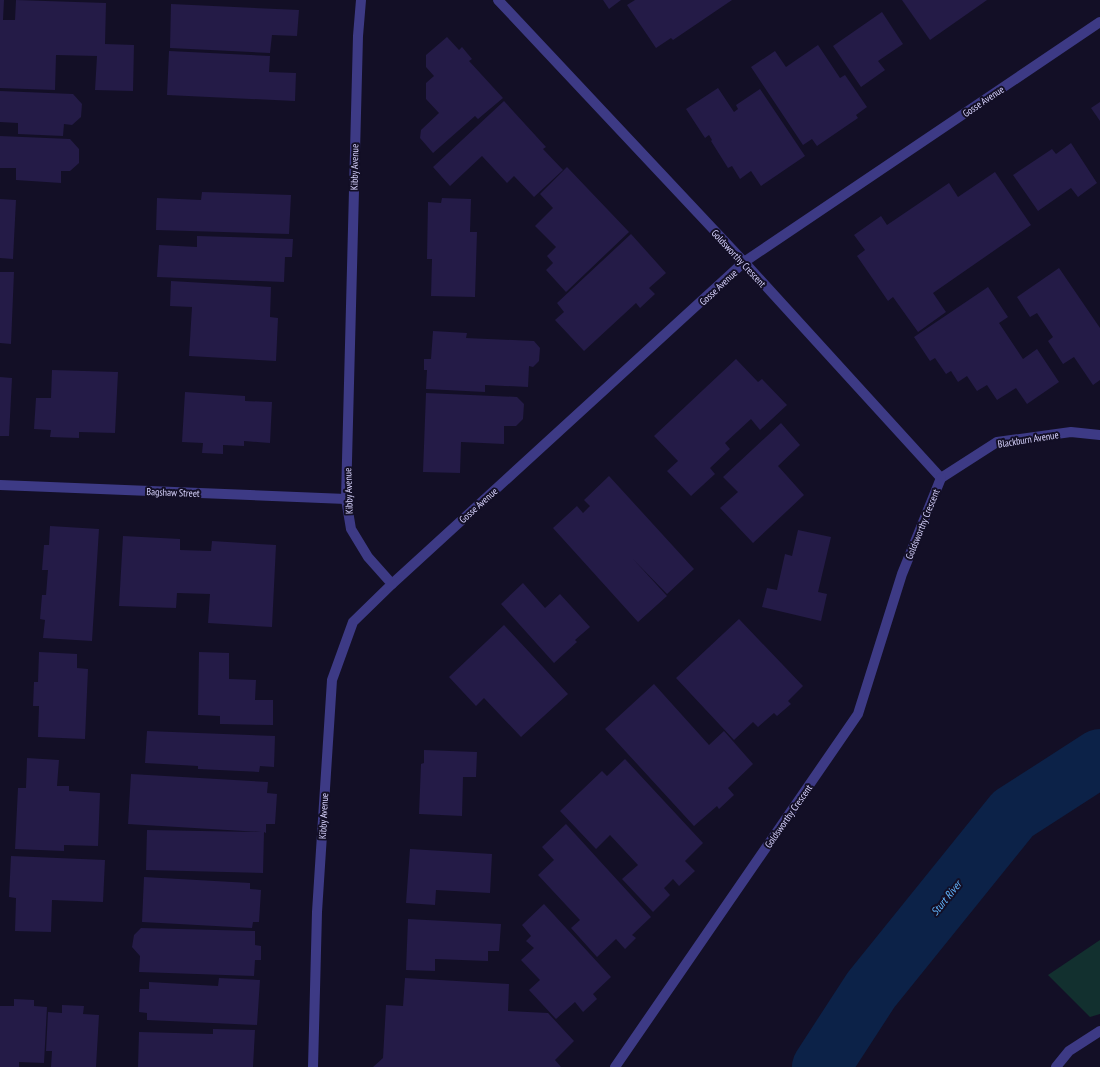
<svg xmlns="http://www.w3.org/2000/svg" width="1100" height="1067" font-family="'PT Sans Narrow',sans-serif">
	<style>
		.green { fill: #12302f }
		.lines { fill: none; stroke-linecap: round; stroke-linejoin: round }
		.river { stroke: #0c2248; stroke-width: 58 }
		.building { fill: #241b47 }
		.minor { stroke: #3d3a85; stroke-width: 10 }
		.labels { text-anchor: middle; stroke-width: 4; stroke-linejoin: round; paint-order: stroke }
		.street-label { font-size: 10px; fill: #d9d4ff; stroke: #130f26 }
		.water-label { font-size: 11px; font-style: italic; fill: #62b6ff; stroke: #130f26 }
	</style>
	<rect width="100%" height="100%" fill="#130f26"/>
	<path class="green" d="M 1100,940 L 1100,1014 L 1090,1017 L 1048,975 Z"/>
	<g class="lines">
		<path class="river" d="M 821,1067 L 871,990 L 1013,814 L 1100,758"/>
	</g>
	<g class="building">
		<path d="M 0,0 L 4,0 L 3,20 L 15,20 L 16,0 L 106,3 L 105,44 L 134,45 L 133,91 L 95,90 L 97,56 L 56,55 L 55,90 L 0,88 Z"/>
		<path d="M 603,0 L 621,0 L 609,9 Z"/>
		<path d="M 635,0 L 732,0 L 673,40 L 671,38 L 656,48 L 627,5 Z"/>
		<path d="M 902,0 L 987,0 L 930,40 Z"/>
		<path d="M 171,4 L 299,10 L 297,36 L 272,35 L 270,53 L 170,48 Z"/>
		<path d="M 882,12 L 903,44 L 878,61 L 885,70 L 861,87 L 833,46 Z"/>
		<path d="M 447,37 L 459,50 L 462,47 L 472,59 L 469,61 L 503,98 L 478,119 L 475,116 L 433,153 L 420,138 L 421,130 L 439,113 L 426,99 L 426,83 L 434,76 L 426,67 L 426,55 Z"/>
		<path d="M 818,45 L 840,78 L 845,75 L 867,107 L 856,115 L 858,118 L 817,146 L 812,139 L 803,145 L 751,67 L 775,51 L 786,67 Z"/>
		<path d="M 169,51 L 270,56 L 269,72 L 296,73 L 295,101 L 167,95 Z"/>
		<path d="M 718,88 L 734,112 L 738,109 L 736,105 L 760,89 L 805,156 L 761,186 L 751,171 L 740,179 L 732,166 L 728,168 L 711,141 L 712,140 L 709,135 L 705,138 L 686,109 Z"/>
		<path d="M 0,91 L 73,94 L 82,104 L 81,117 L 72,125 L 64,124 L 63,136 L 18,134 L 18,123 L 0,122 Z"/>
		<path d="M 504,101 L 546,147 L 543,149 L 563,170 L 534,197 L 514,176 L 507,183 L 482,156 L 450,186 L 433,167 Z"/>
		<path d="M 1100,102 L 1100,121 L 1091,108 Z"/>
		<path d="M 0,136 L 70,139 L 79,149 L 79,163 L 70,171 L 61,171 L 61,183 L 16,180 L 16,168 L 0,168 Z"/>
		<path d="M 1071,143 L 1097,183 L 1078,197 L 1071,188 L 1038,211 L 1013,175 L 1052,149 L 1056,154 Z"/>
		<path d="M 567,167 L 629,232 L 566,292 L 546,270 L 553,263 L 547,256 L 556,247 L 535,226 L 553,208 L 540,194 Z"/>
		<path d="M 995,172 L 1031,225 L 933,293 L 946,312 L 918,332 L 893,297 L 888,301 L 857,256 L 865,250 L 854,235 L 881,216 L 887,225 L 949,183 L 958,197 Z"/>
		<path d="M 202,192 L 291,195 L 289,234 L 156,230 L 157,198 L 201,200 Z"/>
		<path d="M 442,198 L 471,199 L 470,232 L 477,232 L 475,297 L 431,296 L 432,259 L 427,259 L 428,202 L 441,203 Z"/>
		<path d="M 0,199 L 16,200 L 13,259 L 0,258 Z"/>
		<path d="M 631,234 L 666,273 L 649,288 L 655,294 L 640,308 L 636,303 L 584,351 L 555,320 L 564,312 L 557,303 Z"/>
		<path d="M 197,236 L 293,239 L 292,257 L 285,257 L 284,282 L 157,277 L 159,245 L 197,247 Z"/>
		<path d="M 1059,268 L 1100,328 L 1100,380 L 1093,385 L 1074,357 L 1063,364 L 1048,341 L 1053,337 L 1037,313 L 1030,317 L 1017,297 Z"/>
		<path d="M 0,272 L 14,272 L 11,344 L 0,343 Z"/>
		<path d="M 171,281 L 271,287 L 270,317 L 278,318 L 276,361 L 189,356 L 192,307 L 170,306 Z"/>
		<path d="M 988,287 L 1008,317 L 999,323 L 1023,359 L 1037,349 L 1059,382 L 1027,404 L 1016,388 L 997,400 L 987,385 L 977,391 L 967,376 L 958,382 L 951,371 L 946,374 L 935,358 L 930,361 L 914,337 Z"/>
		<path d="M 433,331 L 467,333 L 466,338 L 534,341 L 540,348 L 539,361 L 533,367 L 529,366 L 528,387 L 485,385 L 485,392 L 426,389 L 427,370 L 424,370 L 424,359 L 431,359 Z"/>
		<path d="M 736,359 L 758,382 L 762,379 L 787,405 L 760,430 L 751,419 L 725,443 L 730,449 L 710,468 L 715,474 L 691,496 L 667,471 L 678,461 L 654,436 Z"/>
		<path d="M 52,370 L 118,372 L 115,433 L 79,432 L 79,438 L 50,437 L 51,430 L 34,429 L 36,398 L 51,398 Z"/>
		<path d="M 0,377 L 12,378 L 9,436 L 0,436 Z"/>
		<path d="M 185,392 L 245,396 L 245,401 L 272,402 L 270,443 L 244,441 L 244,446 L 223,445 L 223,454 L 202,453 L 203,443 L 182,442 Z"/>
		<path d="M 426,393 L 517,397 L 524,404 L 523,419 L 516,426 L 504,426 L 504,444 L 461,442 L 460,473 L 423,472 Z"/>
		<path d="M 781,423 L 800,445 L 778,466 L 804,495 L 753,543 L 720,508 L 738,492 L 723,477 Z"/>
		<path d="M 609,476 L 694,569 L 667,594 L 633,559 L 667,596 L 638,622 L 553,528 L 577,506 L 583,513 L 590,506 L 584,500 Z"/>
		<path d="M 50,526 L 99,529 L 92,641 L 43,638 L 45,620 L 40,619 L 42,595 L 46,595 L 48,570 L 42,570 L 44,545 L 49,545 Z"/>
		<path d="M 798,530 L 831,537 L 818,592 L 827,594 L 821,621 L 762,607 L 767,588 L 777,590 L 785,554 L 792,556 Z"/>
		<path d="M 123,536 L 180,539 L 180,550 L 211,551 L 212,541 L 276,545 L 272,627 L 208,623 L 210,594 L 177,593 L 176,608 L 119,606 Z"/>
		<path d="M 523,583 L 545,608 L 560,594 L 590,627 L 575,640 L 577,642 L 554,663 L 501,604 Z"/>
		<path d="M 739,619 L 803,686 L 788,701 L 791,704 L 777,716 L 774,713 L 758,727 L 753,722 L 734,740 L 676,678 Z"/>
		<path d="M 504,625 L 568,694 L 521,737 L 484,698 L 476,706 L 449,677 Z"/>
		<path d="M 39,652 L 77,654 L 77,668 L 88,669 L 85,739 L 38,737 L 39,706 L 33,706 L 34,682 L 38,682 Z"/>
		<path d="M 199,652 L 229,653 L 229,679 L 256,680 L 255,700 L 273,700 L 273,725 L 220,724 L 220,716 L 198,715 Z"/>
		<path d="M 654,684 L 709,745 L 724,731 L 753,764 L 728,788 L 734,795 L 719,809 L 717,806 L 694,826 L 605,729 Z"/>
		<path d="M 147,731 L 275,736 L 274,767 L 260,766 L 259,772 L 198,769 L 198,766 L 145,763 Z"/>
		<path d="M 424,750 L 477,752 L 476,777 L 463,777 L 462,816 L 419,814 L 421,764 L 424,763 Z"/>
		<path d="M 27,758 L 59,760 L 57,786 L 69,786 L 69,791 L 100,793 L 98,846 L 64,845 L 64,851 L 15,849 L 18,788 L 26,788 Z"/>
		<path d="M 625,759 L 703,843 L 685,861 L 695,871 L 679,886 L 673,879 L 664,888 L 670,895 L 653,912 L 622,879 L 638,865 L 610,835 L 596,849 L 560,811 L 602,771 L 607,776 Z"/>
		<path d="M 131,774 L 268,782 L 267,793 L 277,794 L 275,824 L 266,824 L 266,833 L 264,832 L 263,873 L 146,870 L 147,830 L 261,832 L 128,824 Z"/>
		<path d="M 566,824 L 651,917 L 632,935 L 636,938 L 625,949 L 616,939 L 597,957 L 571,928 L 580,920 L 538,875 L 554,860 L 542,847 Z"/>
		<path d="M 410,849 L 492,854 L 490,893 L 436,890 L 435,905 L 406,903 Z"/>
		<path d="M 11,856 L 105,860 L 103,902 L 52,900 L 51,932 L 15,931 L 16,898 L 9,897 Z"/>
		<path d="M 144,877 L 250,883 L 250,889 L 261,890 L 259,922 L 253,922 L 252,928 L 142,922 Z"/>
		<path d="M 544,904 L 611,977 L 593,994 L 597,999 L 583,1012 L 575,1002 L 556,1019 L 529,990 L 540,980 L 521,960 L 534,948 L 526,941 L 531,936 L 522,925 Z"/>
		<path d="M 408,919 L 501,924 L 499,951 L 488,951 L 488,961 L 435,959 L 435,971 L 406,970 Z"/>
		<path d="M 141,928 L 255,931 L 255,945 L 261,946 L 261,960 L 255,960 L 254,976 L 139,972 L 140,956 L 132,947 L 134,935 Z"/>
		<path d="M 219,978 L 260,980 L 257,1025 L 147,1020 L 147,1013 L 139,1012 L 140,989 L 149,989 L 149,982 L 218,986 Z"/>
		<path d="M 405,978 L 509,984 L 508,1011 L 548,1013 L 574,1041 L 555,1060 L 561,1067 L 373,1067 L 383,1058 L 386,1005 L 403,1006 Z"/>
		<path d="M 14,999 L 34,1000 L 34,1006 L 47,1007 L 44,1063 L 19,1062 L 19,1067 L 0,1067 L 0,1006 L 14,1006 Z"/>
		<path d="M 62,1005 L 84,1006 L 83,1014 L 99,1015 L 96,1067 L 51,1067 L 52,1051 L 46,1051 L 48,1012 L 62,1013 Z"/>
		<path d="M 213,1029 L 255,1030 L 253,1067 L 138,1067 L 139,1032 L 213,1034 Z"/>
	</g>
	<g class="lines">
		<g class="minor">
			<path d="M 498,0 L 744,262 L 941,478"/>
			<path d="M 941,478 L 997,442 L 1071,432 L 1100,435"/>
			<path d="M 0,485 L 346,499"/>
			<path d="M 392,584 L 744,262 L 1100,22"/>
			<path d="M 313,1067 L 317,912 L 332,680 L 353,622 L 392,584 L 368,557 L 351,529 L 346,499 L 358,36 L 361,0"/>
			<path d="M 615,1067 L 858,714 L 902,574 L 941,478"/>
			<path d="M 1056,1067 L 1069,1051 L 1100,1031"/>
		</g>
	</g>
	<g class="labels">
		<g class="street-label">
			<text transform="translate(983 101) rotate(-34)" y="4">Gosse Avenue</text>
			<text transform="translate(354 167) rotate(-89)" y="4">Kibby Avenue</text>
			<text transform="translate(739 258) rotate(47)" y="4">Goldsworthy Crescent</text>
			<text transform="translate(718 287) rotate(-43)" y="4">Gosse Avenue</text>
			<text transform="translate(1028 439) rotate(-9)" y="4">Blackburn Avenue</text>
			<text transform="translate(348 491) rotate(-92)" y="4">Kibby Avenue</text>
			<text transform="translate(173 492) rotate(2)" y="4">Bagshaw Street</text>
			<text transform="translate(478 505) rotate(-42)" y="4">Gosse Avenue</text>
			<text transform="translate(922 524) rotate(-68)" y="4">Goldsworthy Crescent</text>
			<text transform="translate(323 816) rotate(-87)" y="4">Kibby Avenue</text>
			<text transform="translate(788 816) rotate(-55)" y="4">Goldsworthy Crescent</text>
		</g>
		<g class="water-label">
			<text transform="translate(946 898) rotate(-51)" y="4">Sturt River</text>
		</g>
	</g>
</svg>
